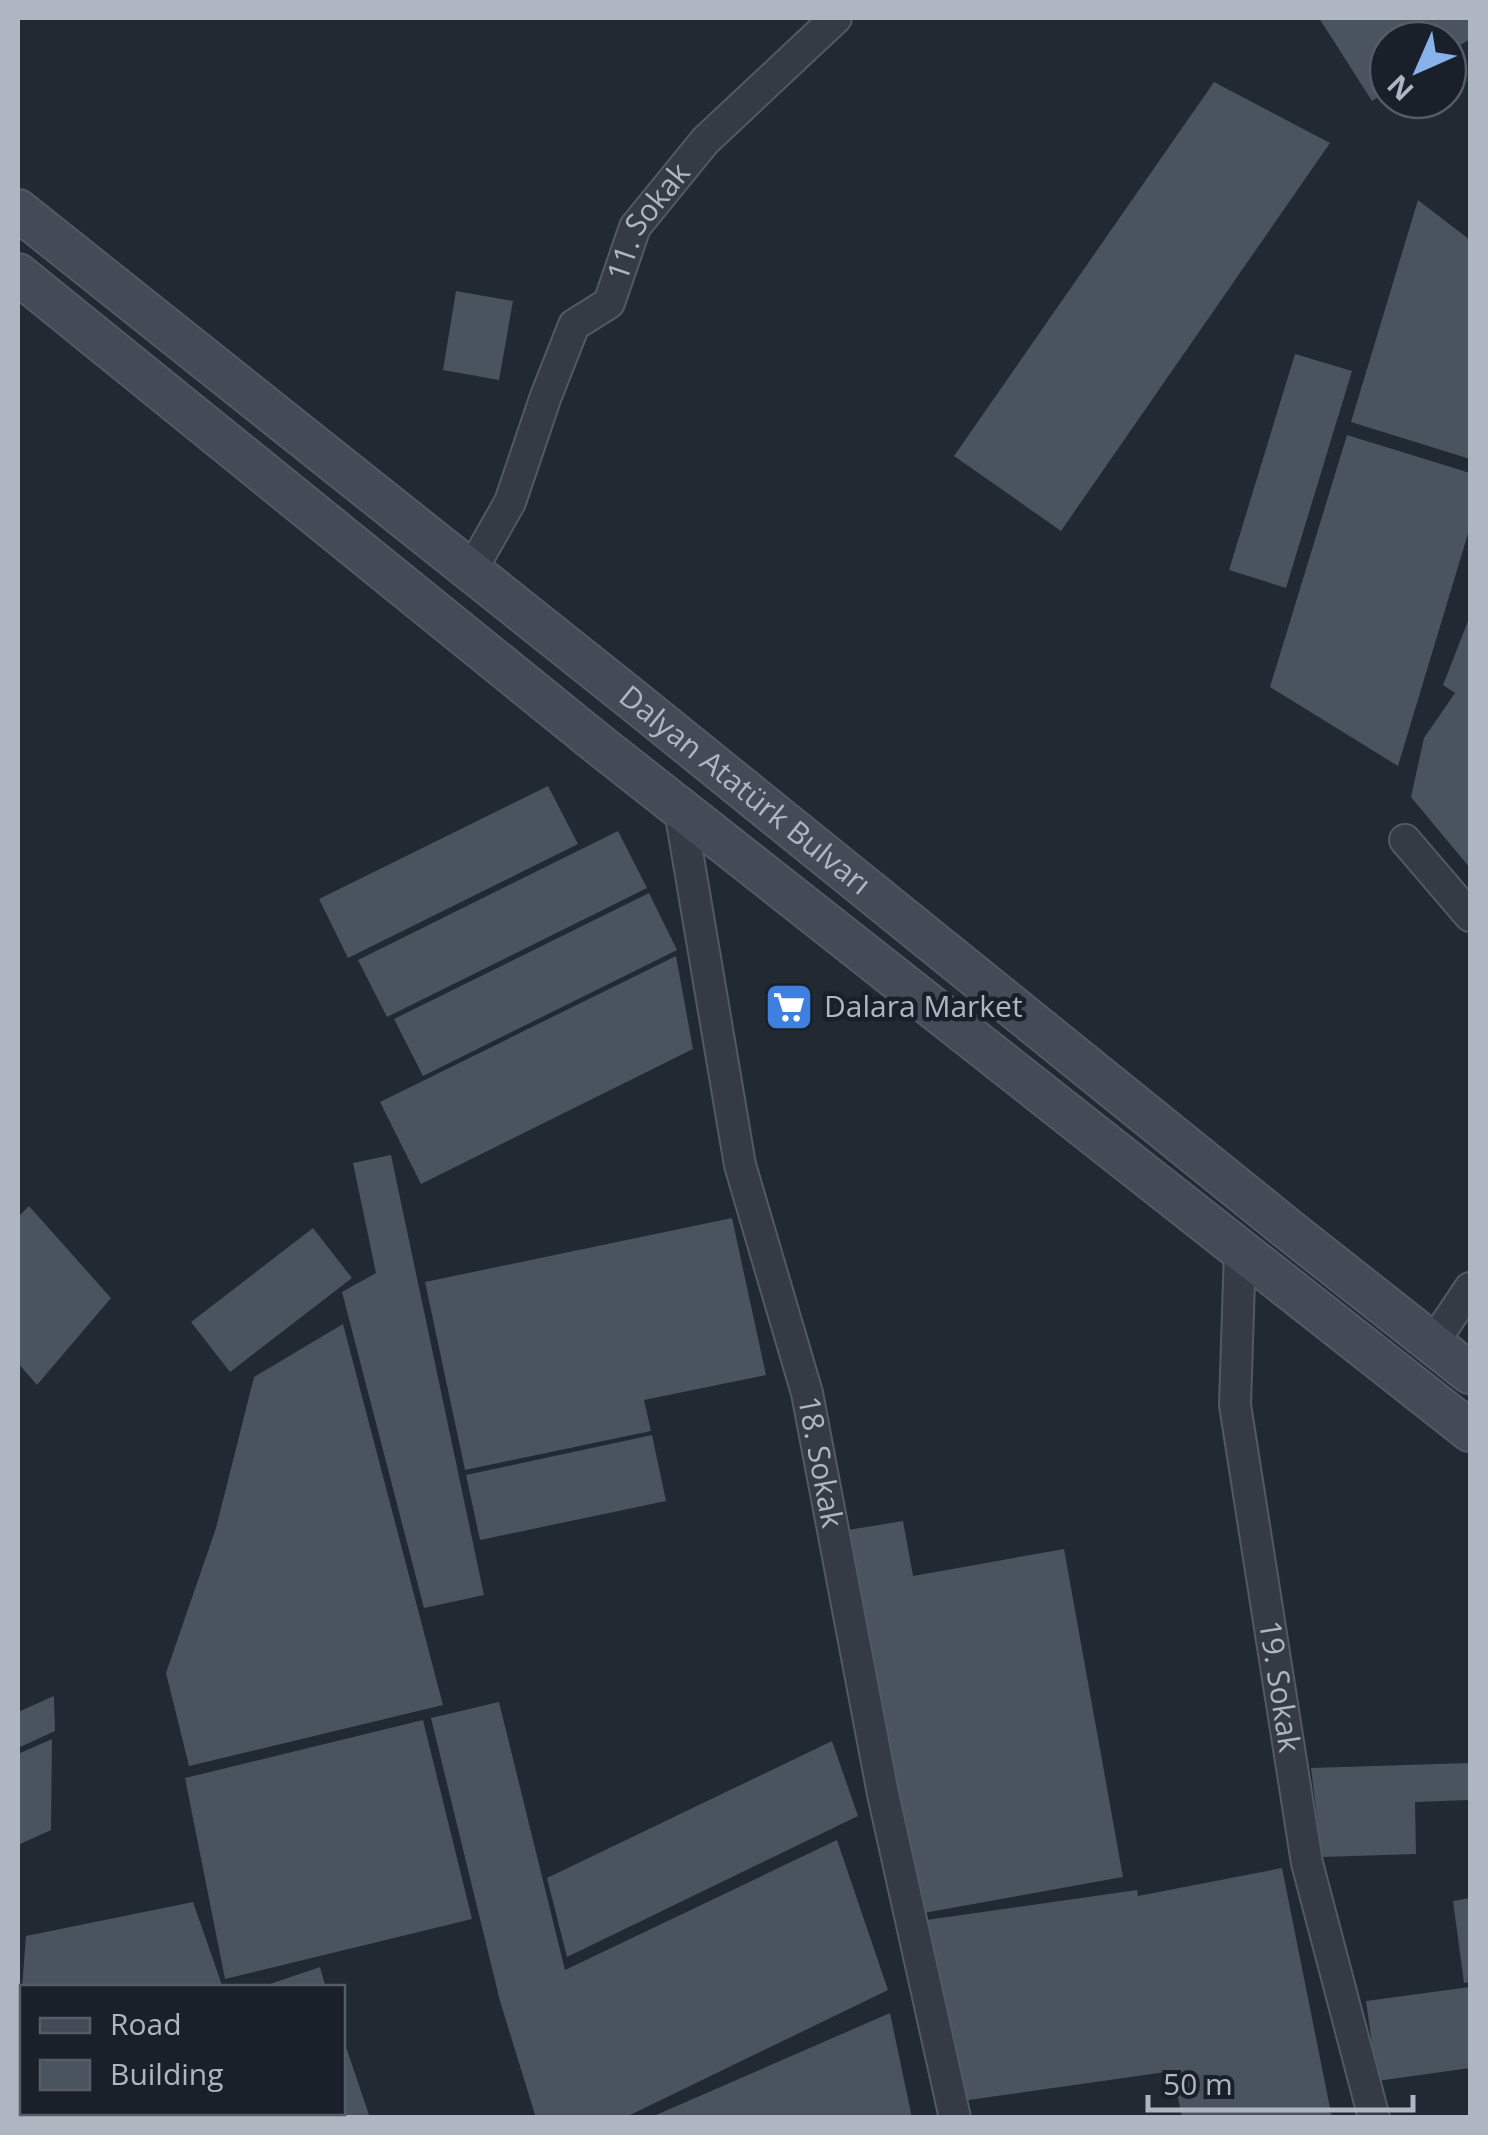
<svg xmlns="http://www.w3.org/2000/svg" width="1488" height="2135" font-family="'Open Sans',sans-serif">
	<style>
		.building { fill: #49545f }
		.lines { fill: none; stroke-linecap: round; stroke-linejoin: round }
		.street-casing { stroke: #525962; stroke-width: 34 }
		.secondary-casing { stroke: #525962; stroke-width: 44 }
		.street { stroke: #343b44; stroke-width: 30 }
		.secondary { stroke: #434b57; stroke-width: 40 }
		.labels { text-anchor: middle; stroke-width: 9; stroke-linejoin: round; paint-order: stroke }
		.street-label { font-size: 30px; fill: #aeb6c1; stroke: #1a2029 }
		.poi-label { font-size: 30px; fill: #aeb6c1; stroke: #1a2029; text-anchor: start }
	</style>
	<rect width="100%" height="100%" fill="#212933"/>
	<g class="building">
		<path d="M 1319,18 L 1470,18 L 1470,39 L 1448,53 L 1448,40 L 1388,40 L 1388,91 L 1372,101 Z"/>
		<path d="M 1214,82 L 1330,143 L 1061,531 L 954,456 Z"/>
		<path d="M 1418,200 L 1470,240 L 1470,459 L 1351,422 Z"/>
		<path d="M 456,291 L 513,301 L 499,380 L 443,370 Z"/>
		<path d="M 1295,354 L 1352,371 L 1286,588 L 1229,570 Z"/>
		<path d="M 1347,435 L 1470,473 L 1470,527 L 1398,766 L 1270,687 Z"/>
		<path d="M 1470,616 L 1470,868 L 1411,797 L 1424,738 L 1455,693 L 1443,685 Z"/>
		<path d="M 548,786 L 578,844 L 348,958 L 319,899 Z"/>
		<path d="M 618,831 L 647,888 L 387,1017 L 358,960 Z"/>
		<path d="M 649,893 L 677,950 L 423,1076 L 394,1019 Z"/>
		<path d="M 676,956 L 693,1049 L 421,1184 L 380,1102 Z"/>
		<path d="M 391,1155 L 484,1595 L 424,1608 L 342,1292 L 376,1273 L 353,1163 Z"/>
		<path d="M 29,1206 L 111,1298 L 37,1385 L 18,1363 L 18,1217 Z"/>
		<path d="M 732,1218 L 766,1375 L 644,1400 L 651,1431 L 465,1470 L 425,1282 Z"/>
		<path d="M 313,1228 L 352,1278 L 230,1372 L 191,1322 Z"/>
		<path d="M 343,1324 L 443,1705 L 189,1766 L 166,1673 L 216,1528 L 254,1377 Z"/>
		<path d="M 652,1435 L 666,1501 L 480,1540 L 466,1475 Z"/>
		<path d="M 903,1521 L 913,1576 L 1064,1549 L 1123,1877 L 918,1914 L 848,1530 Z"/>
		<path d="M 54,1696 L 55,1731 L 18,1748 L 18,1712 Z"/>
		<path d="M 499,1702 L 565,1970 L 837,1840 L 888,1990 L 624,2118 L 536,2118 L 500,2001 L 431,1718 Z"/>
		<path d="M 423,1720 L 472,1919 L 225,1979 L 185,1778 Z"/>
		<path d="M 52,1739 L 51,1830 L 18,1845 L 18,1754 Z"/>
		<path d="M 832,1741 L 858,1816 L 567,1957 L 547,1878 Z"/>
		<path d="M 1470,1763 L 1470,1800 L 1415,1802 L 1416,1854 L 1322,1857 L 1311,1768 Z"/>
		<path d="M 1282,1868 L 1332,2118 L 1182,2118 L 1173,2071 L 955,2102 L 919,1921 L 1137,1890 L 1138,1896 Z"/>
		<path d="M 1470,1898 L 1470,1982 L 1464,1983 L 1453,1901 Z"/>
		<path d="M 193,1902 L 223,1988 L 22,1988 L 26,1936 Z"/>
		<path d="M 320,1967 L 326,1988 L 261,1988 L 261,1987 Z"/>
		<path d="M 1470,1987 L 1470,2068 L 1377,2081 L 1366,2001 Z"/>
		<path d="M 20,2012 L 22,2012 L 22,2081 L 18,2082 Z"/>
		<path d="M 890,2013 L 912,2118 L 649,2118 Z"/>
		<path d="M 343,2038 L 370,2118 L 149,2118 L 144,2112 L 342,2112 Z"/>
	</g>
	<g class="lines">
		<g class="street-casing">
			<g id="street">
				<path id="s1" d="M 471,571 L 510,502 L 546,396 L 574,325 L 609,303 L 635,227 L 705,141 L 836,18"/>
				<path id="s2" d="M 680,810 L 740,1165 L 807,1393 L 883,1794 L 955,2118"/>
				<path d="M 1405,840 L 1470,916"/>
				<path id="s3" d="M 1240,1250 L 1235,1405 L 1307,1863 L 1374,2118"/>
				<path d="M 1433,1343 L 1470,1288"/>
			</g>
		</g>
		<g class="secondary-casing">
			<g id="secondary">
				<path id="s4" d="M 18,210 L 628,696 L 1289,1230 L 1470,1373"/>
				<path d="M 18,274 L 597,743 L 1470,1431"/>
			</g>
		</g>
		<use href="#street" class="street"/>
		<use href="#secondary" class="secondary"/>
	</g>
	<defs>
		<g id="supermarket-square" transform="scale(2.5)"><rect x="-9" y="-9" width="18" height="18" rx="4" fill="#3f7fe0" stroke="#1a2029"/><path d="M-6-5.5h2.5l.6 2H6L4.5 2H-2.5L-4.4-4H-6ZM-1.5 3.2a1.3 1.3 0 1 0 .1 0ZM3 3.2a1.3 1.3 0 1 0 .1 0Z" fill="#fff"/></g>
	</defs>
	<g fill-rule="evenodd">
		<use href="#supermarket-square" x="789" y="1007"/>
	</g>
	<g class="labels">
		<g class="street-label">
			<text dy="10" stroke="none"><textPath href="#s1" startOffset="400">11. Sokak</textPath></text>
			<text dy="10" stroke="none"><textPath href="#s4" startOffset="930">Dalyan Atatürk Bulvarı</textPath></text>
			<text dy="10" stroke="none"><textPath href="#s2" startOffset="668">18. Sokak</textPath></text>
			<text dy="10" stroke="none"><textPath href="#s3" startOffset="440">19. Sokak</textPath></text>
		</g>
		<g class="poi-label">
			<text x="824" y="1017">Dalara Market</text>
		</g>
	</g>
	<rect width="1488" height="2135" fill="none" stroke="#aeb6c1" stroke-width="40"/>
	<rect x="20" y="1985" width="325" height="130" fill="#1a2029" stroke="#555c66" stroke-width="2.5"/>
	<rect x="40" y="2018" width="50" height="15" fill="#434b57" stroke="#555c66" stroke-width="2.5"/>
	<text x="110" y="2035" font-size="30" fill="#aeb6c1">Road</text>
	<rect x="40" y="2060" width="50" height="30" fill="#49545f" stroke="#555c66" stroke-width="2.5"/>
	<text x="110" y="2085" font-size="30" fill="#aeb6c1">Building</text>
	<g transform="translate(1418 70) rotate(225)"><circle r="48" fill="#1a2029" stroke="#555c66" stroke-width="2.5"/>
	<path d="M0-8L18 38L0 25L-18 38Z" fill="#88b2ec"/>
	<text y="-15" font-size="28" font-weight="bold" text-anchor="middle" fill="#aeb6c1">N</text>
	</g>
	<path d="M1148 2095v15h265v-15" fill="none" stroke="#aeb6c1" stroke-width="5"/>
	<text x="1163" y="2095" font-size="30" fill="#aeb6c1" stroke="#1a2029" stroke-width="8" paint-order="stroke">50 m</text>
</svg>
